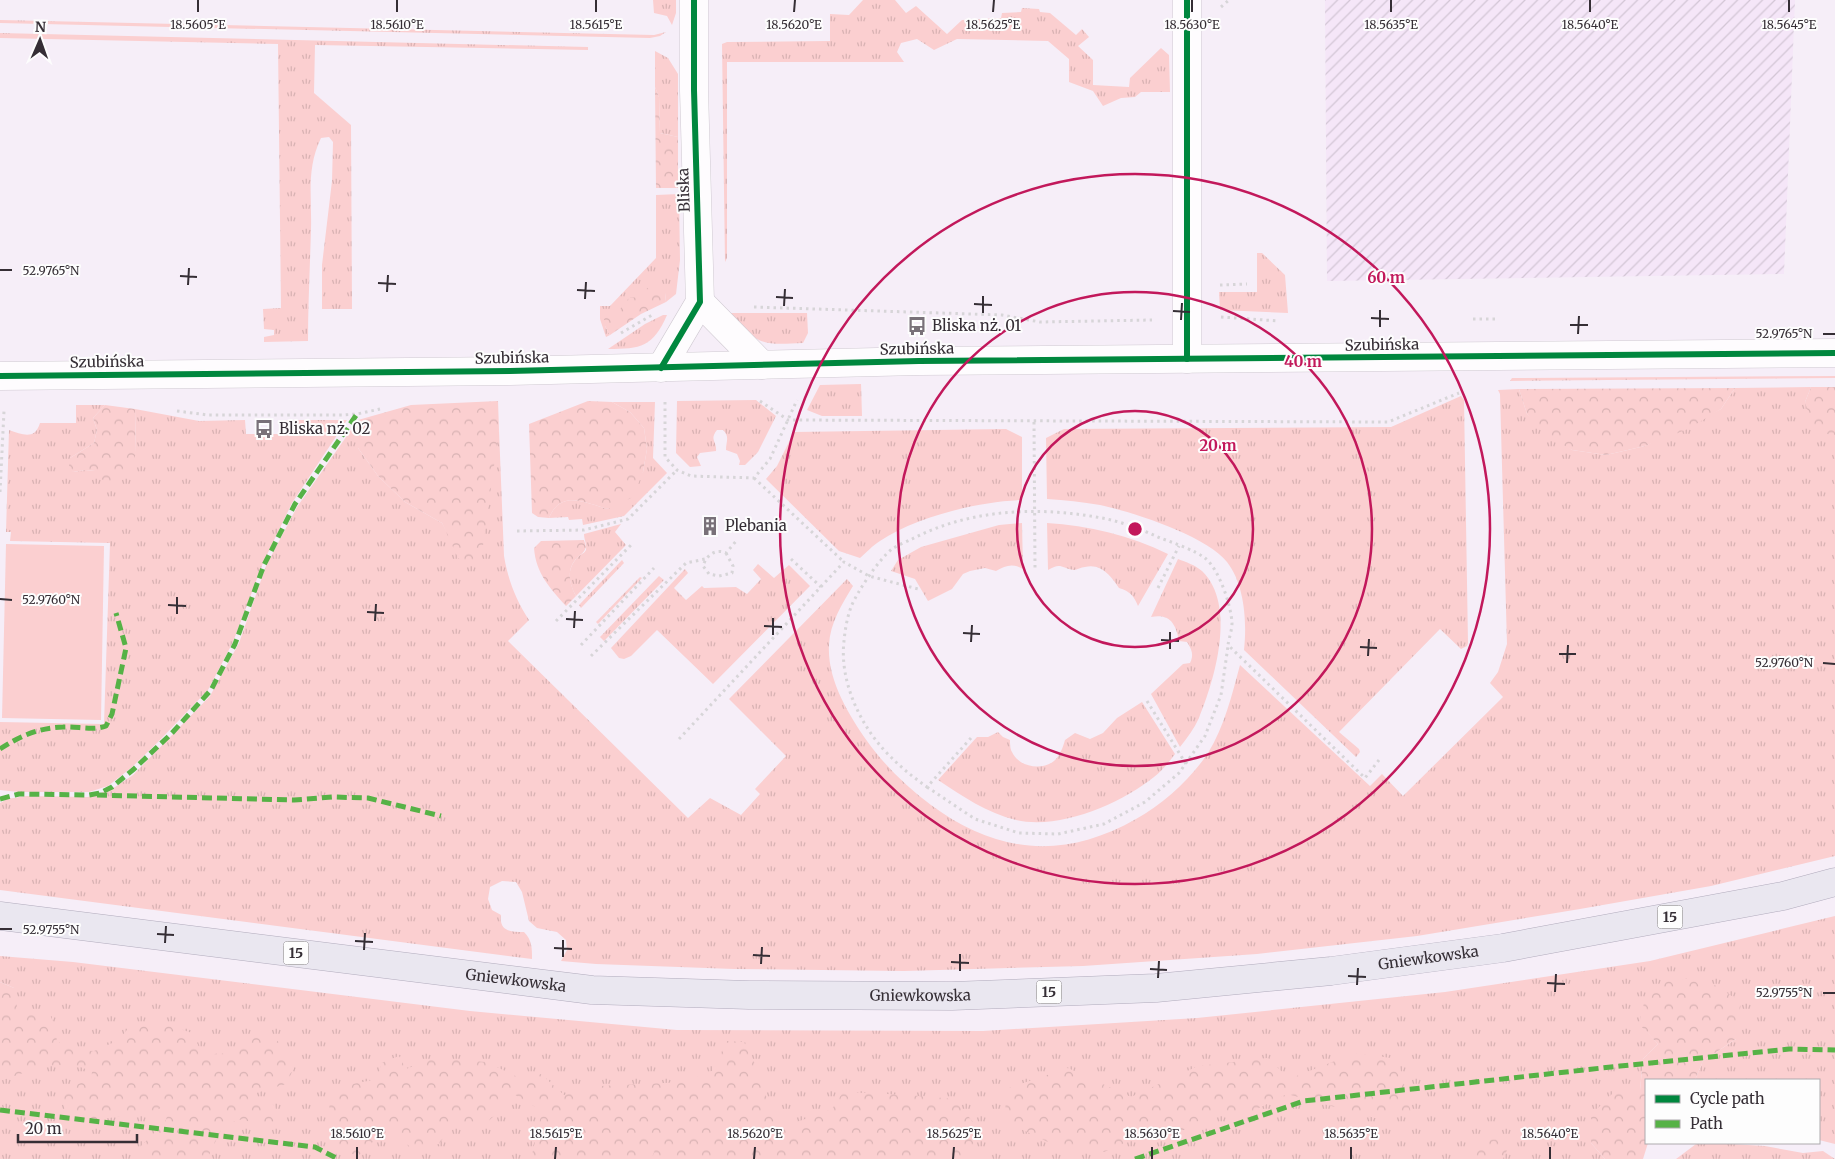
<svg xmlns="http://www.w3.org/2000/svg" width="1835" height="1159" font-family="Merriweather,serif">
	<style>
		.industrial { fill: url(#industrial-furrows) }
		.grass { fill: url(#grass-tufts) }
		.forest { fill: url(#forest-crowns) }
		.green { fill: #fbcfd0 }
		.lines { fill: none; stroke-linecap: round; stroke-linejoin: round }
		.minor-casing { stroke: #d0cad2; stroke-width: 29 }
		.major-casing { stroke: #b1abbc; stroke-width: 29 }
		.path { stroke: #d7d5d8; stroke-width: 3; stroke-dasharray: 2.5 4; stroke-linecap: butt }
		.minor { stroke: #fefcfe; stroke-width: 28 }
		.major { stroke: #eae7f0; stroke-width: 28 }
		.quiet { stroke: #56b246; stroke-width: 5; stroke-dasharray: 10 5; stroke-linecap: butt }
		.cycleway-casing { stroke: #fdfdfd; stroke-width: 9 }
		.cycleway { stroke: #00873e; stroke-width: 6 }
		.ticks { fill: none; stroke: #352e35; stroke-width: 2 }
		.ring { fill: none; stroke: #c2185b; stroke-width: 2.5 }
		.labels { text-anchor: middle; stroke-width: 4; stroke-linejoin: round; paint-order: stroke }
		.shield { fill: #fdfdfd; stroke: #716c71; stroke-width: 1 }
		.shield-label { font-size: 14px; font-weight: bold; fill: #352e35 }
		.street-label { font-size: 15px; fill: #352e35; stroke: #fdfdfd }
		.poi-label { font-size: 15px; fill: #352e35; stroke: #fdfdfd; text-anchor: start }
		.ticks-label { font-size: 12px; text-anchor: middle; fill: #352e35; stroke: #fdfdfd; stroke-width: 4; stroke-linejoin: round; paint-order: stroke }
		.centre { fill: #c2185b; stroke: #fdfdfd; stroke-width: 2.5 }
		.ring-label { font-size: 15px; text-anchor: middle; font-weight: bold; fill: #c2185b; stroke: #fdfdfd; stroke-width: 4; stroke-linejoin: round; paint-order: stroke }
	</style>
	<defs>
		<pattern id="industrial-furrows" width="10" height="10" patternUnits="userSpaceOnUse" patternTransform="scale(1.25)"><rect width="10" height="10" fill="#f5e6f8"/><path d="M-1 1l2-2M0 10L10 0M9 11l2-2" fill="none" stroke="#d3c6d5"/></pattern>
		<pattern id="grass-tufts" width="24" height="20" patternUnits="userSpaceOnUse" patternTransform="scale(1.25)"><rect width="24" height="20" fill="#fbcfd0"/><path d="M3 7l-1-3M5 7V3M7 7l1-3M15 17l-1-3M17 17v-4M19 17l1-3" fill="none" stroke="#d8b2b3"/></pattern>
		<pattern id="forest-crowns" width="20" height="18" patternUnits="userSpaceOnUse" patternTransform="scale(1.25)"><rect width="20" height="18" fill="#fbcfd0"/><path d="M2 6a3 3 0 1 1 6 0M12 15a3 3 0 1 1 6 0" fill="none" stroke="#d8b2b3"/></pattern>
	</defs>
	<rect width="100%" height="100%" fill="#f6eef8"/>
	<path class="industrial" d="M 1325,0 L 1795,0 L 1784,274 L 1327,281 Z"/>
	<g class="grass">
		<path d="M 653,0 L 676,0 L 676,13 L 672,25 L 667,16 L 654,13 Z"/>
		<path d="M 863,0 L 895,0 L 906,13 L 916,6 L 947,34 L 962,20 L 1001,18 L 1002,13 L 1021,12 L 1022,8 L 1039,9 L 1040,12 L 1050,13 L 1076,35 L 1082,29 L 1089,37 L 1078,46 L 1093,60 L 1093,85 L 1129,87 L 1130,78 L 1161,48 L 1169,55 L 1170,92 L 1141,92 L 1135,97 L 1121,98 L 1103,106 L 1093,91 L 1069,82 L 1069,59 L 1048,41 L 957,39 L 934,50 L 917,39 L 901,43 L 897,52 L 904,62 L 727,62 L 727,258 L 725,262 L 722,44 L 727,42 L 830,41 L 830,14 L 849,15 Z"/>
		<path d="M 0,20 L 654,35 L 666,32 L 660,36 L 650,38 L 0,23 Z"/>
		<path d="M 0,33 L 588,47 L 588,50 L 315,45 L 314,93 L 351,125 L 352,309 L 322,309 L 322,265 L 332,181 L 333,142 L 329,137 L 321,138 C 306,169 312,197 311,229 C 310,267 308,304 308,341 L 264,342 L 264,337 L 274,335 L 274,330 L 264,329 L 263,309 L 281,308 L 278,44 L 0,38 Z"/>
		<path d="M 655,51 L 668,58 L 678,74 L 678,137 L 660,133 L 659,97 L 655,87 Z"/>
		<path d="M 679,194 L 680,260 L 676,294 L 666,302 L 665,293 L 639,298 L 605,326 L 610,335 L 606,337 L 600,319 L 600,306 L 610,306 L 656,258 L 656,195 Z"/>
		<path d="M 1257,253 L 1262,253 L 1285,275 L 1288,313 L 1220,310 L 1219,292 L 1257,292 Z"/>
		<path d="M 729,313 L 807,313 L 808,333 L 803,343 C 760,345 758,345 729,313 Z"/>
		<path d="M 663,315 L 667,315 C 653,347 641,349 608,349 L 645,324 Z"/>
		<path d="M 1835,376 L 1835,378 L 1510,381 L 1512,378 Z"/>
		<path d="M 861,384 L 862,416 L 822,416 L 807,410 L 820,385 Z"/>
		<path d="M 1811,387 L 1805,402 L 1829,435 L 1835,435 L 1835,856 L 1711,886 L 1580,909 L 1417,936 L 1257,954 L 1083,966 L 904,971 L 734,969 L 596,964 L 561,961 L 567,950 L 566,940 L 557,932 L 537,928 L 529,921 L 522,892 L 516,882 L 502,881 L 490,887 L 488,899 L 492,910 L 501,915 C 499,931 510,932 524,932 C 532,940 532,948 532,959 L 0,890 L 0,803 L 7,799 L 26,796 L 88,797 L 112,789 L 133,775 L 210,696 L 239,643 L 266,566 L 297,507 L 358,420 L 358,448 L 378,476 L 405,502 L 442,523 L 450,538 L 499,430 L 504,556 C 508,580 516,600 529,620 L 508,641 L 688,818 L 710,798 L 741,815 L 760,794 L 755,789 L 786,756 L 729,699 L 847,579 L 853,586 C 842,604 830,623 829,645 C 827,679 848,714 867,741 C 885,766 907,787 931,805 C 997,854 1064,860 1136,819 C 1163,804 1190,780 1208,753 C 1224,727 1232,695 1240,665 L 1370,786 L 1382,774 L 1403,796 L 1503,697 L 1490,683 L 1498,672 L 1507,644 L 1500,394 L 1498,390 L 1519,389 L 1527,414 L 1572,450 L 1606,455 L 1645,446 L 1721,409 L 1735,388 Z"/>
		<path d="M 1461,396 L 1464,400 L 1468,643 L 1467,646 L 1461,649 L 1440,629 L 1339,732 L 1359,749 L 1360,752 L 1356,757 L 1244,650 C 1247,623 1245,585 1227,562 C 1207,536 1133,512 1100,505 C 1082,502 1065,500 1047,499 L 1046,438 L 1064,429 L 1391,427 Z"/>
		<path d="M 756,400 L 776,416 L 758,452 L 745,465 L 739,465 L 740,461 L 737,454 L 726,450 C 726,441 730,437 723,430 L 717,430 C 709,440 717,441 716,451 L 700,453 L 697,457 L 701,466 L 690,467 L 676,453 L 677,401 Z"/>
		<path d="M 612,402 L 655,402 L 653,458 L 667,473 L 624,516 L 583,525 L 582,519 L 569,520 L 568,517 L 549,518 C 561,489 585,503 608,509 L 643,472 L 647,449 L 644,428 L 630,412 Z"/>
		<path d="M 76,405 L 105,405 L 93,418 L 97,430 L 94,443 L 70,458 L 73,472 L 85,470 L 95,471 L 136,453 L 135,409 L 199,421 L 245,420 L 246,434 L 286,434 L 286,420 L 347,420 L 292,503 L 263,563 L 233,642 L 208,690 L 158,742 L 131,768 L 108,786 L 89,792 L 18,792 L 0,790 L 0,722 L 104,724 L 110,543 L 10,541 L 11,532 L 6,532 L 9,430 C 23,435 35,440 40,423 L 76,423 Z"/>
		<path d="M 1006,429 L 1022,437 L 1022,500 C 979,501 916,517 880,541 C 873,545 866,553 860,558 L 839,551 L 766,479 L 777,466 L 794,432 Z"/>
		<path d="M 1022,523 L 1023,569 C 1013,563 1006,565 996,571 L 985,568 L 970,571 L 963,574 L 952,589 L 928,601 L 915,579 L 891,571 L 898,560 L 921,547 L 999,525 Z"/>
		<path d="M 1047,523 C 1088,525 1131,536 1168,554 L 1138,606 C 1134,596 1130,591 1119,588 C 1111,576 1101,563 1085,567 C 1081,567 1077,570 1074,570 C 1061,568 1061,562 1048,570 Z"/>
		<path d="M 621,524 L 615,532 L 626,545 L 576,596 C 569,583 566,570 577,558 C 580,554 584,554 586,550 C 587,545 584,539 584,534 Z"/>
		<path d="M 1178,559 C 1186,562 1195,565 1202,571 C 1237,605 1215,679 1199,718 C 1194,729 1187,738 1180,747 L 1151,694 L 1183,664 L 1190,663 C 1194,655 1192,650 1187,642 L 1179,641 C 1176,624 1170,613 1151,617 Z"/>
		<path d="M 622,560 L 624,563 L 581,608 L 579,605 Z"/>
		<path d="M 758,564 L 774,578 L 789,565 L 810,586 L 713,684 L 657,630 L 631,656 L 624,659 L 619,658 L 611,648 L 685,569 L 688,573 L 674,588 L 686,600 L 702,586 L 704,588 L 736,587 L 747,594 L 761,579 L 753,570 Z"/>
		<path d="M 659,576 L 664,580 L 604,641 L 600,637 Z"/>
		<path d="M 640,577 L 642,578 L 598,624 L 596,622 Z"/>
		<path d="M 1142,702 L 1175,754 C 1169,762 1162,771 1154,777 C 1120,804 1060,830 1016,820 C 987,813 962,796 938,780 L 977,737 L 988,737 L 998,732 L 1003,737 L 1010,740 C 1010,743 1010,749 1012,752 C 1019,767 1041,771 1054,761 C 1060,756 1063,747 1065,740 L 1075,733 L 1090,739 L 1103,733 L 1117,718 Z"/>
		<path d="M 1835,916 L 1835,1144 L 1819,1140 L 1819,1080 L 1695,1080 L 1703,1061 L 1736,1039 L 1640,1024 L 1658,1044 L 1643,1059 L 1640,1090 L 1591,1143 L 1605,1159 L 0,1159 L 0,997 L 14,988 L 0,982 L 0,956 L 73,962 L 470,1011 L 677,1030 L 983,1031 L 1197,1018 L 1445,992 L 1650,961 Z"/>
		<path d="M 1714,1143 L 1765,1146 L 1803,1153 L 1823,1151 L 1835,1159 L 1676,1159 L 1696,1144 Z"/>
	</g>
	<g class="forest">
		<path d="M 655,87 L 659,97 L 660,133 L 678,137 L 678,188 L 656,188 Z"/>
		<path d="M 654,285 L 665,293 L 666,302 L 641,314 L 610,335 L 605,326 L 604,319 L 611,313 L 619,314 L 622,304 L 631,297 L 639,298 L 641,291 Z"/>
		<path d="M 1811,387 L 1835,387 L 1835,435 L 1829,435 L 1811,422 L 1805,402 Z"/>
		<path d="M 1735,388 L 1721,409 L 1688,429 L 1645,446 L 1606,455 L 1572,450 L 1545,434 L 1527,414 L 1519,389 Z"/>
		<path d="M 498,401 L 499,430 L 481,560 L 470,566 L 458,558 L 442,523 L 405,502 L 378,476 L 358,448 L 358,420 L 411,405 Z"/>
		<path d="M 588,401 L 612,402 L 630,412 L 644,428 L 647,449 L 643,472 L 633,497 L 608,509 C 585,503 561,489 549,518 L 538,517 L 532,513 L 529,424 Z"/>
		<path d="M 105,405 L 135,409 L 136,453 L 129,474 L 115,483 L 100,479 L 95,471 L 85,470 L 73,472 L 69,466 L 70,458 L 94,443 L 97,430 L 93,418 Z"/>
		<path d="M 584,540 L 586,547 C 584,553 582,553 578,557 C 566,568 569,583 576,596 L 566,606 C 550,588 536,574 534,548 L 541,541 Z"/>
		<path d="M 1702,977 L 1741,1002 L 1736,1039 L 1703,1061 L 1695,1080 L 1646,1080 L 1646,1143 L 1648,1143 L 1643,1159 L 1605,1159 L 1591,1143 L 1591,1115 L 1615,1091 L 1640,1090 L 1643,1059 L 1658,1044 L 1639,1024 L 1644,1003 L 1661,982 Z"/>
		<path d="M 0,982 L 14,988 L 18,1012 L 48,1010 L 54,1024 L 57,1041 L 72,1050 L 94,1051 L 119,1040 L 130,1026 L 156,1021 L 192,1033 L 202,1053 C 225,1056 230,1054 244,1037 L 272,1036 L 286,1049 L 294,1068 L 286,1084 L 252,1094 L 275,1106 L 278,1123 L 266,1130 L 243,1119 L 224,1124 L 207,1159 L 139,1159 L 141,1146 L 165,1122 L 172,1103 L 152,1111 L 85,1122 L 66,1114 L 62,1099 L 71,1086 L 91,1080 L 92,1072 C 63,1056 29,1071 0,1081 Z"/>
		<path d="M 727,1041 L 744,1042 L 758,1070 L 767,1099 L 786,1126 L 832,1109 L 843,1092 L 909,1095 L 954,1099 L 978,1128 L 974,1159 L 651,1159 L 655,1150 L 643,1159 L 531,1159 L 542,1111 L 510,1092 L 495,1115 L 483,1126 L 456,1121 L 439,1144 L 413,1149 L 396,1136 L 381,1134 L 358,1156 L 342,1150 L 328,1121 L 330,1100 L 347,1085 L 378,1079 L 381,1063 L 399,1056 L 406,1069 L 435,1058 L 486,1062 L 522,1079 L 541,1074 L 564,1095 L 601,1086 L 685,1082 L 712,1071 Z"/>
		<path d="M 1355,1053 L 1398,1059 L 1411,1113 L 1375,1118 L 1287,1094 L 1247,1114 L 1216,1110 L 1184,1130 L 1142,1136 L 1104,1152 L 1054,1145 L 1005,1121 L 1006,1089 L 1068,1068 L 1131,1097 L 1198,1066 L 1268,1058 L 1289,1079 Z"/>
		<path d="M 1512,1139 L 1503,1159 L 1465,1159 L 1478,1140 Z"/>
	</g>
	<path class="green" d="M 6,544 L 104,546 L 101,720 L 2,718 Z"/>
	<g class="lines">
		<g class="minor-casing">
			<g id="minor">
				<path d="M 1187,0 L 1187,359"/>
				<path d="M 700,302 L 762,365"/>
				<path d="M 661,368 L 700,302 L 694,90 L 694,0"/>
				<path d="M 0,376 L 510,371 L 919,361 L 1835,353"/>
			</g>
		</g>
		<g class="major-casing">
			<g id="major">
				<path id="s1" d="M 0,916 L 592,990 L 749,995 L 952,996 L 1156,988 L 1331,971 L 1503,948 L 1783,896 L 1835,882"/>
			</g>
		</g>
		<g class="path">
			<path d="M 1221,7 L 1229,0"/>
			<path d="M 1220,285 L 1247,284"/>
			<path d="M 754,307 L 1002,315 L 1040,322 L 1152,320"/>
			<path d="M 1221,317 L 1279,321"/>
			<path d="M 1473,319 L 1497,319"/>
			<path d="M 621,333 L 652,315"/>
			<path d="M 760,401 L 788,420 L 1388,422 L 1459,393"/>
			<path d="M 665,402 L 665,457 L 677,470 L 691,476 L 754,478 L 770,459 L 797,400"/>
			<path d="M 177,411 L 208,415 L 343,415 L 357,414 L 380,409"/>
			<path d="M 1034,422 L 1035,568"/>
			<path d="M 754,478 L 844,562"/>
			<path d="M 0,492 L 4,411"/>
			<path d="M 517,531 L 584,530 L 628,519 L 677,470"/>
			<path d="M 726,553 L 733,566 L 732,573 L 719,576 L 709,574 L 703,566 C 706,556 715,548 726,553 L 737,540"/>
			<path d="M 791,559 L 821,587"/>
			<path d="M 1158,588 L 1179,546"/>
			<path d="M 556,621 L 631,545"/>
			<path d="M 581,645 L 654,568"/>
			<path d="M 591,656 L 686,563 L 705,559"/>
			<path d="M 1147,701 L 1186,764"/>
			<path d="M 971,738 L 927,787 C 916,779 905,771 895,761 C 863,732 839,684 844,641 C 845,630 847,618 851,607 C 857,592 879,559 892,549 C 898,545 906,542 912,539 C 972,508 1042,506 1107,519 C 1125,523 1143,530 1160,538 C 1172,542 1196,551 1205,558 C 1219,569 1231,605 1232,623 C 1232,630 1229,638 1228,645 L 1365,778 L 1379,760"/>
			<path d="M 679,739 L 844,562 L 869,576 L 918,589"/>
			<path d="M 927,787 L 975,819 L 1019,833 L 1058,834 L 1104,824 L 1145,802 L 1179,773 L 1205,736 L 1221,695 L 1228,646"/>
		</g>
		<use href="#minor" class="minor"/>
		<use href="#major" class="major"/>
		<g class="quiet">
			<path d="M 0,749 C 20,736 38,728 63,727 C 77,726 93,731 106,726 L 112,714 L 126,648 L 116,613"/>
			<path d="M 97,795 L 294,800 L 333,797 L 368,798 L 441,816"/>
			<path d="M 0,799 L 19,794 L 89,795 L 100,793 L 112,787 L 134,769 L 172,733 L 211,690 L 235,644 L 264,565 L 295,504 L 357,414"/>
			<path d="M 0,1110 L 315,1147 L 338,1159"/>
			<path d="M 1135,1159 L 1304,1101 L 1620,1066 L 1789,1049 L 1835,1050"/>
		</g>
		<g class="cycleway-casing">
			<g id="cycleway">
				<path d="M 1187,0 L 1187,359"/>
				<path d="M 661,368 L 700,302 L 694,90 L 694,0"/>
				<path d="M 0,376 L 510,371 L 919,361 L 1835,353"/>
			</g>
		</g>
		<use href="#cycleway" class="cycleway"/>
	</g>
	<path class="ticks" d="M 198,12 L 198,0M 397,12 L 397,0M 596,12 L 596,0M 794,12 L 795,0M 993,12 L 994,0M 1192,12 L 1192,0M 1391,12 L 1391,0M 1590,12 L 1590,0M 1789,12 L 1789,0M 0,270 L 12,270M 180,276 L 197,277M 378,283 L 396,284M 188,285 L 189,268M 577,290 L 595,291M 387,292 L 388,275M 776,297 L 793,298M 585,299 L 586,282M 974,304 L 992,305M 784,306 L 785,289M 1173,311 L 1190,312M 983,313 L 983,296M 1371,318 L 1389,319M 1181,320 L 1182,303M 1570,325 L 1588,325M 1380,327 L 1380,310M 1578,334 L 1579,316M 1823,334 L 1835,334M 0,599 L 12,600M 168,605 L 186,606M 367,612 L 384,613M 177,614 L 177,597M 566,619 L 583,620M 375,621 L 376,604M 764,626 L 782,627M 574,628 L 575,611M 963,633 L 980,634M 773,635 L 773,618M 1161,640 L 1179,641M 971,642 L 972,625M 1360,647 L 1377,648M 1170,649 L 1170,632M 1559,654 L 1576,654M 1368,656 L 1369,639M 1567,663 L 1568,645M 1823,663 L 1835,664M 0,929 L 12,929M 157,934 L 174,935M 355,941 L 373,942M 165,943 L 166,926M 554,948 L 572,949M 364,950 L 365,933M 753,955 L 770,956M 563,957 L 563,940M 951,962 L 969,963M 761,964 L 762,947M 1150,969 L 1167,970M 960,971 L 960,954M 1348,976 L 1366,977M 1158,978 L 1159,961M 1547,983 L 1565,984M 1357,985 L 1358,968M 1555,992 L 1556,974M 1823,993 L 1835,993M 357,1159 L 357,1147M 555,1159 L 556,1147M 754,1159 L 755,1147M 953,1159 L 954,1147M 1152,1159 L 1152,1147M 1351,1159 L 1351,1147M 1550,1159 L 1550,1147"/>
	<g class="ring">
		<circle cx="1135" cy="529" r="118"/>
		<circle cx="1135" cy="529" r="237"/>
		<circle cx="1135" cy="529" r="355"/>
	</g>
	<defs>
		<g id="bus-bare" transform="scale(1.5)"><path d="M-5-6H5V4H4V6H2V4H-2V6H-4V4H-5ZM-3.5-4V0h7V-4ZM-3.5 1.2v1.5H-2V1.2ZM2 1.2v1.5H3.5V1.2Z" fill="#797179" stroke="#fdfdfd" stroke-width="2.5" paint-order="stroke"/></g>
		<g id="building-bare" transform="scale(1.5)"><path d="M-4-6H4V6H1V3H-1V6H-4ZM-2.5-4.3h1.7v1.8h-1.7ZM.8-4.3h1.7v1.8H.8ZM-2.5-1h1.7V.8h-1.7ZM.8-1h1.7V.8H.8Z" fill="#797179" stroke="#fdfdfd" stroke-width="2.5" paint-order="stroke"/></g>
	</defs>
	<g fill-rule="evenodd">
		<use href="#bus-bare" x="917" y="326"/>
		<use href="#bus-bare" x="264" y="429"/>
		<use href="#building-bare" x="710" y="526"/>
	</g>
	<g class="labels">
		<g class="shield">
			<rect x="1657.5" y="905.5" width="25" height="23" rx="4"/>
			<rect x="283.5" y="941.5" width="25" height="23" rx="4"/>
			<rect x="1036.5" y="980.5" width="25" height="23" rx="4"/>
		</g>
		<g class="shield-label">
			<text x="1670" y="922">15</text>
			<text x="296" y="958">15</text>
			<text x="1049" y="997">15</text>
		</g>
		<g class="street-label">
			<text transform="translate(684 190) rotate(-92)" y="5">Bliska</text>
			<text transform="translate(1382 345) rotate(-1)" y="5">Szubińska</text>
			<text transform="translate(917 349) rotate(-1)" y="5">Szubińska</text>
			<text transform="translate(512 358) rotate(-1)" y="5">Szubińska</text>
			<text transform="translate(107 362) rotate(-1)" y="5">Szubińska</text>
			<text dy="5" stroke="none"><textPath href="#s1" startOffset="1435">Gniewkowska</textPath></text>
			<text dy="5" stroke="none"><textPath href="#s1" startOffset="520">Gniewkowska</textPath></text>
			<text dy="5" stroke="none"><textPath href="#s1" startOffset="925">Gniewkowska</textPath></text>
		</g>
		<g class="poi-label">
			<text x="932" y="331">Bliska nż. 01</text>
			<text x="279" y="434">Bliska nż. 02</text>
			<text x="725" y="531">Plebania</text>
		</g>
	</g>
	<g class="ticks-label">
		<text x="198" y="29">18.5605°E</text>
		<text x="397" y="29">18.5610°E</text>
		<text x="596" y="29">18.5615°E</text>
		<text x="794" y="29">18.5620°E</text>
		<text x="993" y="29">18.5625°E</text>
		<text x="1192" y="29">18.5630°E</text>
		<text x="1391" y="29">18.5635°E</text>
		<text x="1590" y="29">18.5640°E</text>
		<text x="1789" y="29">18.5645°E</text>
		<text x="51" y="275">52.9765°N</text>
		<text x="1784" y="338">52.9765°N</text>
		<text x="51" y="604">52.9760°N</text>
		<text x="1784" y="667">52.9760°N</text>
		<text x="51" y="934">52.9755°N</text>
		<text x="1784" y="997">52.9755°N</text>
		<text x="357" y="1138">18.5610°E</text>
		<text x="556" y="1138">18.5615°E</text>
		<text x="755" y="1138">18.5620°E</text>
		<text x="954" y="1138">18.5625°E</text>
		<text x="1152" y="1138">18.5630°E</text>
		<text x="1351" y="1138">18.5635°E</text>
		<text x="1550" y="1138">18.5640°E</text>
	</g>
	<circle cx="1135" cy="529" r="8" class="centre"/>
	<g class="ring-label">
		<text x="1386" y="283">60 m</text>
		<text x="1303" y="367">40 m</text>
		<text x="1218" y="451">20 m</text>
	</g>
	<rect x="1645" y="1079" width="175" height="65" fill="#fdfdfd" stroke="#adaaad"/>
	<rect x="1655" y="1095" width="25" height="8" fill="#00873e" stroke="#adaaad"/>
	<text x="1690" y="1104" font-size="15" fill="#352e35">Cycle path</text>
	<rect x="1655" y="1120" width="25" height="8" fill="#56b246" stroke="#adaaad"/>
	<text x="1690" y="1129" font-size="15" fill="#352e35">Path</text>
	<g transform="translate(40 40) rotate(2)" stroke="#fdfdfd" stroke-width="4" paint-order="stroke">
	<path d="M0-4L9 19L0 12L-9 19Z" fill="#352e35"/>
	<text y="-8" font-size="14" font-weight="bold" text-anchor="middle" fill="#352e35">N</text>
	</g>
	<path d="M18 1134v8h119v-8" fill="none" stroke="#352e35" stroke-width="2.5"/>
	<text x="25" y="1134" font-size="15" fill="#352e35" stroke="#fdfdfd" stroke-width="4" paint-order="stroke">20 m</text>
</svg>
